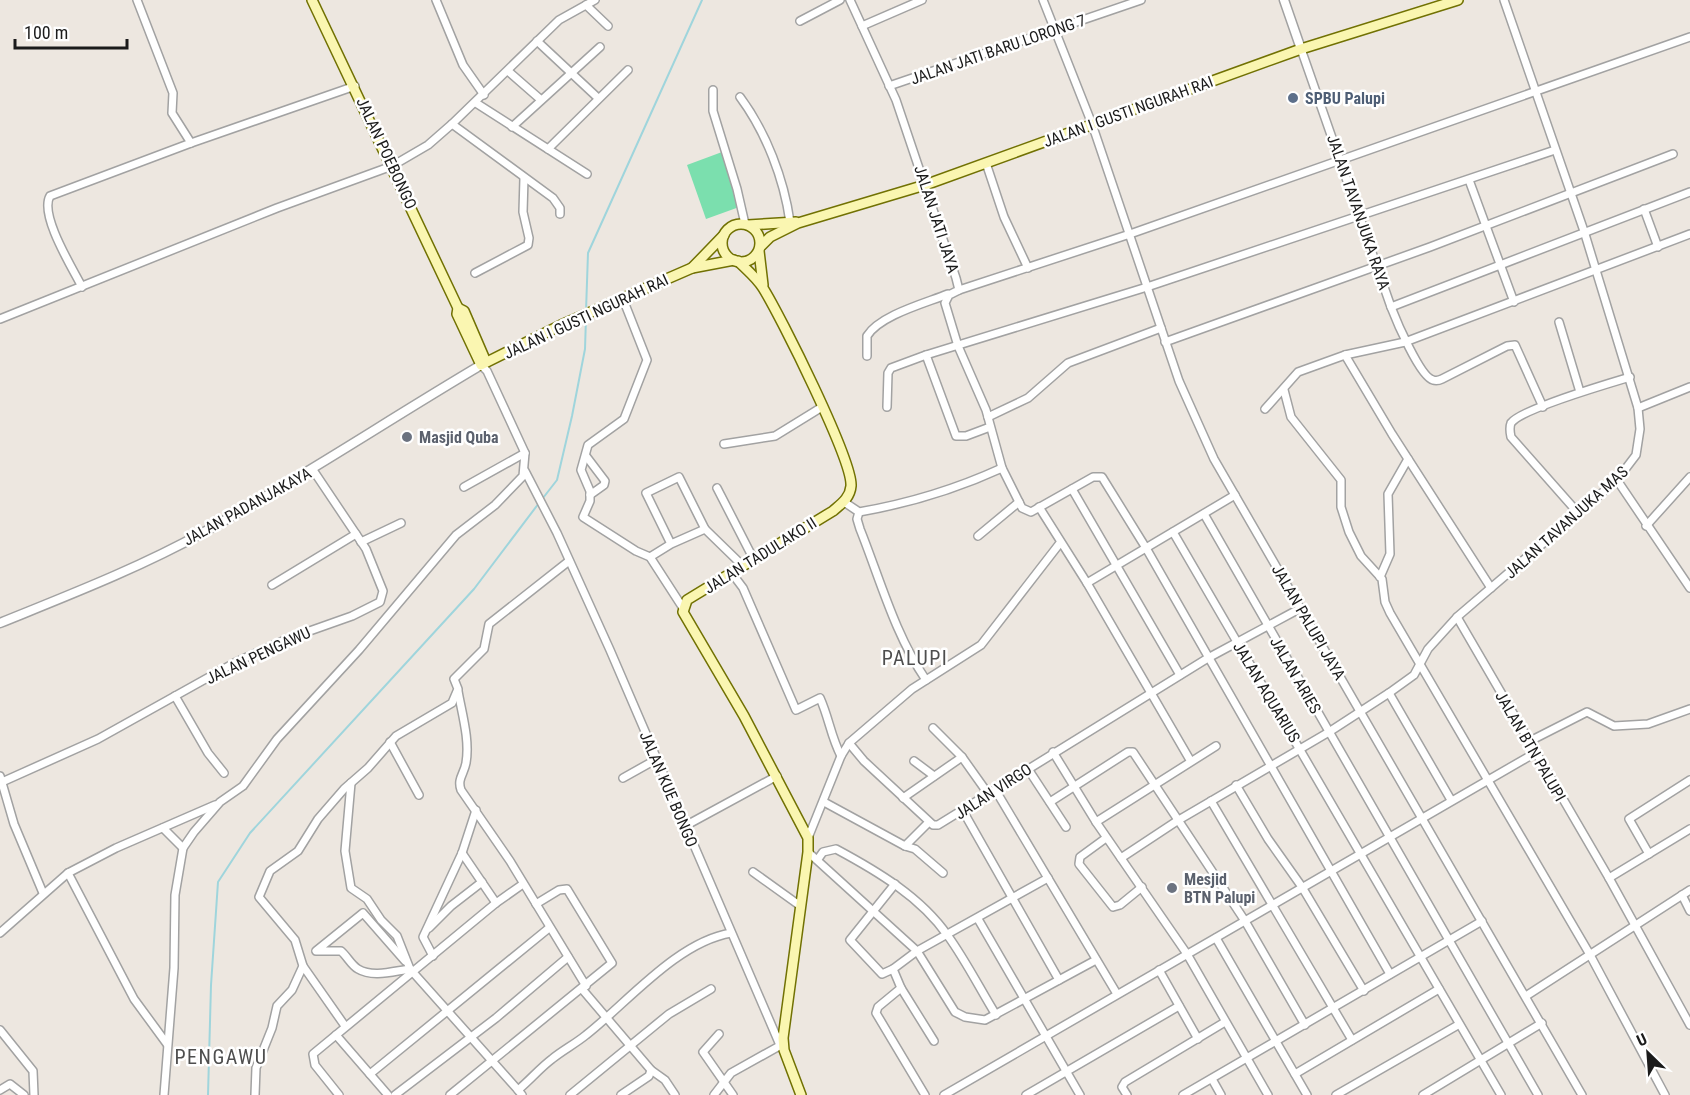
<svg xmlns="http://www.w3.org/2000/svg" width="1690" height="1095" font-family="'Roboto Condensed',sans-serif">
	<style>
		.pitch { fill: #7bdfae }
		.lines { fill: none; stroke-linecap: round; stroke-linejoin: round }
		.stream { stroke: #9fd5dc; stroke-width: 2 }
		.minor-casing { stroke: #a2a2a2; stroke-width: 10 }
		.tertiary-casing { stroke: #a2a2a2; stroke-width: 11 }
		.secondary-casing { stroke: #717103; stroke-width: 12 }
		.minor { stroke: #fff; stroke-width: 7 }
		.tertiary { stroke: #fff; stroke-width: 8 }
		.secondary { stroke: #faf6b1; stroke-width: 9 }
		.service-dot { fill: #5c6f8a; stroke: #fff; stroke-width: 2 }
		.worship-dot { fill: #6b7280; stroke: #fff; stroke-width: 2 }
		.labels { text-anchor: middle; stroke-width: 5; stroke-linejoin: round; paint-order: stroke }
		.street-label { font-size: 16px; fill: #1b1b1b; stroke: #fff }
		.service-label { font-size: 16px; font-weight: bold; fill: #4e5e75; stroke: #fff; text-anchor: start }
		.worship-label { font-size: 16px; font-weight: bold; fill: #5b616d; stroke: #fff; text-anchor: start }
		.quarter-label { font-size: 20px; letter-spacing: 1.5px; fill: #4e4e4e; stroke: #fff }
	</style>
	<rect width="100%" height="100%" fill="#ede7e0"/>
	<path class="pitch" d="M 722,152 L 742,206 L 706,219 L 687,165 Z"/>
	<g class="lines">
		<g class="stream">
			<path d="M 586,311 L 588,253 L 702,0"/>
			<path d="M 543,498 L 557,480 L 572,416 L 585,349 L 586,317"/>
			<path d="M 208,1095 L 211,985 L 218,882 L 250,833 L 474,589 L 539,503"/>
		</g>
		<g class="minor-casing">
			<g id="minor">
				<path d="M 137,0 L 173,93 L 172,113 L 191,143"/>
				<path d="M 436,0 L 463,65 L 484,95"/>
				<path d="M 850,0 L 896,100 L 956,278 L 959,290 L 949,295 L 945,303 L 958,346 L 986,410 L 1002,468"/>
				<path d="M 1043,0 L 1092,124 L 1179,381 L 1214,459 L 1582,1095"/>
				<path d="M 586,5 L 608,26"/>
				<path d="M 800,21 L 840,0"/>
				<path d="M 862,26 L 922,0"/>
				<path d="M 537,41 L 598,98"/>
				<path d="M 1301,49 L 1391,307 C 1396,320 1420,377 1433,380 C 1436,381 1440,380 1442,379 L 1507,346 L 1515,345 L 1543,407"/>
				<path d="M 508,71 L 540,99"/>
				<path d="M 889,86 L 1141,0"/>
				<path d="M 713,90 L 713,111 L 737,189 L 745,224"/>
				<path d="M 740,97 C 766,132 784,179 790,222"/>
				<path d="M 476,103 L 587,174"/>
				<path d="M 452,124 L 553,198 L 560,208 L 560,214"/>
				<path d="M 512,127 L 600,47"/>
				<path d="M 548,149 L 628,70"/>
				<path d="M 986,163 L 1004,217 L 1028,268"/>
				<path d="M 1469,180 L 1514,302"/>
				<path d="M 1644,209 L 1658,247"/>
				<path d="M 475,273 L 528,245 L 529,238 L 523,212 L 524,178"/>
				<path d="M 82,287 C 73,269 39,215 50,196 L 191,143 L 355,86"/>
				<path d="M 959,290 L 1130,234 L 1690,37"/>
				<path d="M 623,299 L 647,360 L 624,419 L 588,445 L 581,470 L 590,491 L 590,501 L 583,517 L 636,551 L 650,557 L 683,608"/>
				<path d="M 1391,307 L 1690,192"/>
				<path d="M 0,319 L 277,208 L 392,166 L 428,145 L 452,124 L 559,20 L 595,0"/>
				<path d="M 1559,322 L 1580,392"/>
				<path d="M 1165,342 L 1430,247 L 1673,154"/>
				<path d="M 1345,355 L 1392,434 L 1491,588"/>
				<path d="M 867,356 L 867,336 C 880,315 926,303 948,294"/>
				<path d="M 1284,390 L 1291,417 L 1341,480 L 1341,507 L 1349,532 L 1361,556 L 1382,579 L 1385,602 L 1390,613 L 1589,953 L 1665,1095"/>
				<path d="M 887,407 L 888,373 L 891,368 L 926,355"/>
				<path d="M 1638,408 L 1690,387"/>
				<path d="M 1265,409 L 1298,372 L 1345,355 L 1405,342 L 1690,234"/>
				<path d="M 988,417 L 1028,398 L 1068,363 L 1161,328"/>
				<path d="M 990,427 L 966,436 L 956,436 L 926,355 L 1147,287 L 1555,150"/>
				<path d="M 724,444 L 775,436 L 822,407"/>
				<path d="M 586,456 L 605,481 L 604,485 L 590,495"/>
				<path d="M 525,471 L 557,533 L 610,650 L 780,1045"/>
				<path d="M 1617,480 L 1690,588"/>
				<path d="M 464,487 L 525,453"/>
				<path d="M 717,488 L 753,558"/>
				<path d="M 1072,489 L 1180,675"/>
				<path d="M 844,502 L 859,512 C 911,503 954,490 1002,468 L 1022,508 L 1031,512 L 1093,477 L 1102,477 L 1146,548 L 1390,974"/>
				<path d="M 1039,507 L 1087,583 L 1190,760"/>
				<path d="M 859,512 L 857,519 L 860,529 C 880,579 895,635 926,680"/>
				<path d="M 1204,514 L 1538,1095"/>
				<path d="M 1579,514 L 1511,437 C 1510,432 1509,428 1511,423 C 1521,409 1610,383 1630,377"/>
				<path d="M 1646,526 L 1690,477"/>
				<path d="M 705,529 L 742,565"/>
				<path d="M 1173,532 L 1501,1095"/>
				<path d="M 978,536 L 1019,502"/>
				<path d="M 361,542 L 401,523"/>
				<path d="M 650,557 L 671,544 L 705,529 L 679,477 L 646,493 L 671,544"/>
				<path d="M 731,572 L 743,588 L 796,710 L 820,698 C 829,718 831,737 841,756"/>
				<path d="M 1380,577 L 1390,554 L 1388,494 L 1408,459"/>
				<path d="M 1087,583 L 1235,495"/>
				<path d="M 272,585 L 356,534"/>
				<path d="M 1457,617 L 1609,878 L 1690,1025"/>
				<path d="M 458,691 C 462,714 470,740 466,763 C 464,774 457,779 461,790 L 510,861 L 586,986"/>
				<path d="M 1389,693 L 1451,800"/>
				<path d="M 175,696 L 208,753 L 224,773"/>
				<path d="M 933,728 L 962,757"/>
				<path d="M 390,742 L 419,795"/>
				<path d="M 1528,742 L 1587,712 L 1614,726 L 1648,724 L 1690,709"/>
				<path d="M 849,743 L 864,761 L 933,825 L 938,825 L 1208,658 L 1301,608"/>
				<path d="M 1216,746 L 1096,822 L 1187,954 L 1268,1095"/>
				<path d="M 1053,752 L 1096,822"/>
				<path d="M 914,761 L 934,776"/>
				<path d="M 1028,769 L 1066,827"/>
				<path d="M 0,776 L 14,824 L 43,893"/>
				<path d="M 623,778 L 657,759"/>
				<path d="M 2,782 L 98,739 L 236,662 L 287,639 L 352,616 L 380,602 L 383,591 L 366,549 L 313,470"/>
				<path d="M 351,783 L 345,851 L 351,888 L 367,899 L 381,920 L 397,936 L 410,969 L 518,1090"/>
				<path d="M 1236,785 L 1268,839 L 1302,887 L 1364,991"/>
				<path d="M 996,791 L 1117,994"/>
				<path d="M 903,798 L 962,757 L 989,795"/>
				<path d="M 1211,801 L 1352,1040"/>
				<path d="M 824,802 L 905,846"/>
				<path d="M 1050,802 L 1128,752 L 1133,752 L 1245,921 L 1305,1025"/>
				<path d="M 963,811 L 1059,980"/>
				<path d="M 929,822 L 905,846 L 915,849 L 943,873"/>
				<path d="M 685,826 L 777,776"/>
				<path d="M 163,828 L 183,848"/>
				<path d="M 808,838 L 841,756 L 849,743 L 912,689 L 981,645 L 1060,543"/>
				<path d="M 1106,838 L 1080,857 L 1079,864 L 1113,907 L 1120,905 L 1142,887"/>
				<path d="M 808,852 L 917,951 L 955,1012 L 965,1017 L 985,1020 L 1096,960"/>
				<path d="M 462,853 L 496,903"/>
				<path d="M 1649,854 L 1629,819 L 1690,780"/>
				<path d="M 1121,858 L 1177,821 L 1329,732 L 1389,693 L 1414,675 L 1428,649 L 1457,617 L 1617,480 L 1636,455 L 1640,429 L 1638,408 L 1584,231 L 1504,0"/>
				<path d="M 818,859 L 823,852 L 836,849 C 877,871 921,897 948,936 C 966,961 980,989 996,1015"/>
				<path d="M 753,872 L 799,905"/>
				<path d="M 68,873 L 134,999 L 167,1044"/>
				<path d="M 1609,878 L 1690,829"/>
				<path d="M 1682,895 L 1690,911"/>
				<path d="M 978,919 L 1080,1095"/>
				<path d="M 429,928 L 451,906 L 482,882"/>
				<path d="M 0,933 L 68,873 L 116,848 L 215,805"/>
				<path d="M 1216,938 L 1307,1095"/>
				<path d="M 433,956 L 423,937 L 462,853 L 476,810"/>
				<path d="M 405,961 L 363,913 L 316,951 L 341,951 C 347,956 351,965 358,969 C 373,978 394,971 410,969"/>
				<path d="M 303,966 L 345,1026"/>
				<path d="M 893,969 L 882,974 L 850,940 L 895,884"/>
				<path d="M 1159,970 L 1198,1039"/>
				<path d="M 901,988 L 878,1007 L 876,1013 L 925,1095"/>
				<path d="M 582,989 L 651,1070 L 665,1080 L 675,1095"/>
				<path d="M 1526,996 L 1690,890"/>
				<path d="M 0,1030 L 33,1071 L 34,1095"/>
				<path d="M 719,1034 L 703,1052 L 733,1095"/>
				<path d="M 336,1035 L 388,1095"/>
				<path d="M 934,1041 L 901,988 L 893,969 L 917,951 L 1048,878"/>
				<path d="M 370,1074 L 549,928"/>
				<path d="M 1295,1074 L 1439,989"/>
				<path d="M 1212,1079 L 1221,1095"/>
				<path d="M 0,1090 L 10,1084 L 24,1095"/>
				<path d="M 164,1095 L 174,968 L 175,895 L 183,848 L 194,832 L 220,802 L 243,786 L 277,739 L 359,650 L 456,535 L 495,505 L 523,476 L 525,453 L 487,371 L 481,365"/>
				<path d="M 255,1095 L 256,1068 L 272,1028 L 277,1006 L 292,990 L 303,966 L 295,940 L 259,897 L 270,871 L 298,851 L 318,819 L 344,789 L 368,768 L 396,736 L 452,703 L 458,689 L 454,679 L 484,649 L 489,624 L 569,561"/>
				<path d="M 339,1095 L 315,1065 L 313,1054 L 496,903 L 523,884"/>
				<path d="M 395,1095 L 496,1018 L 568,957"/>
				<path d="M 450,1095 L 612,963 L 567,889 L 559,890 L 536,904"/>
				<path d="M 522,1095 L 518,1090 C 530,1080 540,1068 552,1059 C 563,1050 575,1044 586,1035 C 627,1003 677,942 731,933"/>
				<path d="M 570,1095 L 669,1014 L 711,989"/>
				<path d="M 621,1095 L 649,1076 L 651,1070"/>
				<path d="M 714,1095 L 731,1073 L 783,1044"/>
				<path d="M 944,1095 L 1535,753"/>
				<path d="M 1026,1095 L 1179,1006"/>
				<path d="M 1127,1095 L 1122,1087 L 1125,1082 L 1225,1022"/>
				<path d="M 1183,1095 L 1482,921"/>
				<path d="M 1336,1095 L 1458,1025"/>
				<path d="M 1423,1095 L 1542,1023"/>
			</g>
		</g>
		<g class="tertiary-casing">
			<g id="tertiary">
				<path d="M 1284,0 L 1301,49"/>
				<path d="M 0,623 C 69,595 139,568 204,532 C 298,480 388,420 481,365"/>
			</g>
		</g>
		<g class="secondary-casing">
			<g id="secondary">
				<path d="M 312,0 L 458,308 L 457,314 L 481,365 L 561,325 L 692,268 L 734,260"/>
				<circle cx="741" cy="243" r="19"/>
				<path d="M 748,225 L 796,222"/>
				<path d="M 760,247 L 770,237 L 798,223 L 925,185 L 1301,49 L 1458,0"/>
				<path d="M 759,251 L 763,285"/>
				<path d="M 738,261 C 747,270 757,278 763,288 C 780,315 853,461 851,486 C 850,498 841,504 833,511 L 687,600 L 683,612 L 744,716 L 808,838 L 808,852 L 783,1038 L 784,1050 L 801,1095"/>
				<path d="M 692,268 L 724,235"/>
				<path d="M 458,308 L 464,311 L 486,362"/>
			</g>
		</g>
		<use href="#minor" class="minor"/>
		<use href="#tertiary" class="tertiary"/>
		<use href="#secondary" class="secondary"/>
	</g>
	<circle class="service-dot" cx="1293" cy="98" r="6"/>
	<g class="worship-dot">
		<circle cx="407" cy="437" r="6"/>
		<circle cx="1172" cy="888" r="6"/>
	</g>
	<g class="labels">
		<g class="street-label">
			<text transform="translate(998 49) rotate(-19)" y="6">JALAN JATI BARU LORONG 7</text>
			<text transform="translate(1128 111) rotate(-20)" y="6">JALAN I GUSTI NGURAH RAI</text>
			<text transform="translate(387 153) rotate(65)" y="6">JALAN POEBONGO</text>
			<text transform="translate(1359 212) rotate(71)" y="6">JALAN TAVANJUKA RAYA</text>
			<text transform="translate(937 219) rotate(72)" y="6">JALAN JATI JAYA</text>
			<text transform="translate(586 316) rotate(-25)" y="6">JALAN I GUSTI NGURAH RAI</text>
			<text transform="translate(247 506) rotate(-29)" y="6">JALAN PADANJAKAYA</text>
			<text transform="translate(1566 522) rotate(-42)" y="6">JALAN TAVANJUKA MAS</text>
			<text transform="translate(760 555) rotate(-32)" y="6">JALAN TADULAKO II</text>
			<text transform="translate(1309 622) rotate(60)" y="6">JALAN PALUPI JAYA</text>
			<text transform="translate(258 655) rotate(-25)" y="6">JALAN PENGAWU</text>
			<text transform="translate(1296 675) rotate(60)" y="6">JALAN ARIES</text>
			<text transform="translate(1267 692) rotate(59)" y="6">JALAN AQUARIUS</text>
			<text transform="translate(1531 746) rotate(60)" y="6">JALAN BTN PALUPI</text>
			<text transform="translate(669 789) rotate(67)" y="6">JALAN KUE BONGO</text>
			<text transform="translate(993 791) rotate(-33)" y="6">JALAN VIRGO</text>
		</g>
		<g class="service-label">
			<text x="1305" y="104">SPBU Palupi</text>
		</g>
		<g class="worship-label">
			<text x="419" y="443">Masjid Quba</text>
			<text x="1184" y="885">Mesjid<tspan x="1184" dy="18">BTN Palupi</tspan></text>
		</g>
		<g class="quarter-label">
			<text x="915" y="665">PALUPI</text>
			<text x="221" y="1064">PENGAWU</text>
		</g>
	</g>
	<g transform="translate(1648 1053) rotate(335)" stroke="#ffffff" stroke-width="4.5" paint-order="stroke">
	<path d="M0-4.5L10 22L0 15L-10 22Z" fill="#1b1b1b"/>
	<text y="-9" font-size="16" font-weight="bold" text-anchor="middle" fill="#1b1b1b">U</text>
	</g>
	<path d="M15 39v9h112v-9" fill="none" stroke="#1b1b1b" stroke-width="3"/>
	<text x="24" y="39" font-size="18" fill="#1b1b1b" stroke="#ffffff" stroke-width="4.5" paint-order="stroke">100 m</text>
</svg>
